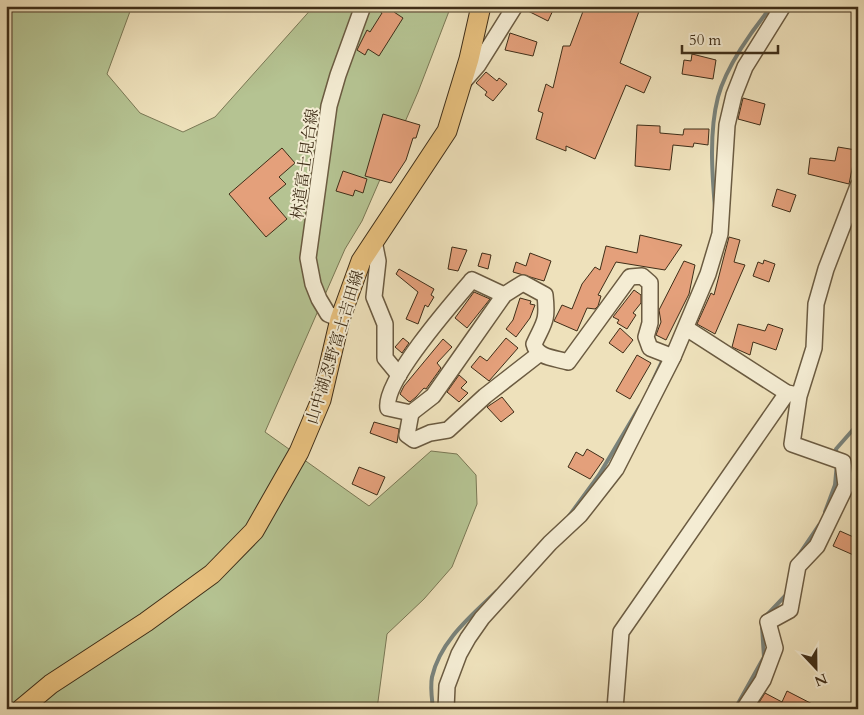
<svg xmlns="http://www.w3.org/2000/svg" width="864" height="715" font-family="Cardo,'Noto Serif JP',serif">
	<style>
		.green { fill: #b5c392; stroke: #7a7855 }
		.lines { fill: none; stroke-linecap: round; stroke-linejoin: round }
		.stream { stroke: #79827a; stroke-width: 4 }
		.building { fill: #e4a07b; stroke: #3f2e18 }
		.minor-casing { stroke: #6b5b41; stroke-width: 18 }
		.major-casing { stroke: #3f2e18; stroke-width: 21 }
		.minor { stroke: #f4ecd3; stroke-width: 15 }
		.major { stroke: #e7c07e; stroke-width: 19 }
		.labels { text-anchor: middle; stroke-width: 4; stroke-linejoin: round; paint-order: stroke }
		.street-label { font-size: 16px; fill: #3f2e18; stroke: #f4ecd3 }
	</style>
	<rect width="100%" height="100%" fill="#eee1bb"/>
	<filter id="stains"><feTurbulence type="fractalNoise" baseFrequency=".004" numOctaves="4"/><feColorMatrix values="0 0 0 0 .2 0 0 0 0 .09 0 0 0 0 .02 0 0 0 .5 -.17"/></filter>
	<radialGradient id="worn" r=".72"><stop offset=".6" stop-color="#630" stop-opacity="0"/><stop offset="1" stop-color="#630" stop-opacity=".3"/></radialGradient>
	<path class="green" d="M 6,6 L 132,6 L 107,74 L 140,113 L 183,132 L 215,117 L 314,6 L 451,6 L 418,92 L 362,221 L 345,249 L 265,432 L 369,506 L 431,451 L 457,454 L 476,475 L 477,504 L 452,567 L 424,599 L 387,634 L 377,709 L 6,709 Z"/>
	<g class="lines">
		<g class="stream">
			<path d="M 715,208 C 712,173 709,132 718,97 C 726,67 752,30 772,6"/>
			<path d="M 650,387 L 664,357"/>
			<path d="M 837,456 L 836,449 L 858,424"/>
			<path d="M 825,512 L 835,485 L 837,463"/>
			<path d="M 569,516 L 599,475 L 640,406"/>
			<path d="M 798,556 L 819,525"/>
			<path d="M 766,616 L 785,596"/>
			<path d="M 433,709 C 432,699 430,687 432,677 C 440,641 471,616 497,591"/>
			<path d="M 735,709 L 764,657 L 762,626"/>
		</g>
	</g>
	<g class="building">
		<path d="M 372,6 L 398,6 L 394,12 L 403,18 L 379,56 L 368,49 L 365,55 L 357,50 L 367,30 L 370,32 L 382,13 Z"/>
		<path d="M 524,6 L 555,6 L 548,21 L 524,9 Z"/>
		<path d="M 585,6 L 641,6 L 620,63 L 651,77 L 644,93 L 626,85 L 595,159 L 566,146 L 566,151 L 536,139 L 543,113 L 538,111 L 546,84 L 553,88 L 563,46 L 570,46 Z"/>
		<path d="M 510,33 L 537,42 L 533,56 L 505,50 Z"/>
		<path d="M 692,54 L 716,60 L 713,79 L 682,74 L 684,60 L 691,61 Z"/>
		<path d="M 486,72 L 497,81 L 499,78 L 507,84 L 493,101 L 485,95 L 487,92 L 476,83 Z"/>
		<path d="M 743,98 L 765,104 L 760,125 L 738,119 Z"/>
		<path d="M 383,114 L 420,125 L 416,138 L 413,138 L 406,160 L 391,183 L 365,176 Z"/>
		<path d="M 637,125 L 660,126 L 660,133 L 683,135 L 684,129 L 709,129 L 708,145 L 694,143 L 693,147 L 673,145 L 670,170 L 635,166 Z"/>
		<path d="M 838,147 L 856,150 L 849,184 L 808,174 L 810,158 L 835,161 Z"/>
		<path d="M 282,148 L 295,163 L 279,177 L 286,184 L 269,198 L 287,219 L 266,237 L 229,194 Z"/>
		<path d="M 343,171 L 367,179 L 363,193 L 355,190 L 353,196 L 336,191 Z"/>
		<path d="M 777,189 L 796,195 L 790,212 L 772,206 Z"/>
		<path d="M 640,235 L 682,245 L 665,270 L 616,262 L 598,295 L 601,296 L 598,306 L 595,309 L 587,308 L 577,331 L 554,321 L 562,305 L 572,309 L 582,284 L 595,267 L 600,270 L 606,246 L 637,253 Z"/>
		<path d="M 729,237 L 740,240 L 734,262 L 745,265 L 715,334 L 697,324 L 711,293 L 714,295 Z"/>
		<path d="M 452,247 L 467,250 L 458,271 L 448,269 Z"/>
		<path d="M 482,253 L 491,255 L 488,269 L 478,266 Z"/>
		<path d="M 530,253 L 551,261 L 544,281 L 513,272 L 516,262 L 526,266 Z"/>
		<path d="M 764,260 L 775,264 L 769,282 L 753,276 L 758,262 L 763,264 Z"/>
		<path d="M 684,261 L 695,265 L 689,294 L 666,340 L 656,335 L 661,322 L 659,310 Z"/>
		<path d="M 399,269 L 434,289 L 431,295 L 434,297 L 428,307 L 425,305 L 418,324 L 406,319 L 418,292 L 396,274 Z"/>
		<path d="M 634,290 L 641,295 L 641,303 L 633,313 L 636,315 L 627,329 L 617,323 L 619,320 L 613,317 Z"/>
		<path d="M 474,292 L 490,299 L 467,328 L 455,318 Z"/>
		<path d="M 520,298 L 531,301 L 530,304 L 535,305 L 530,318 L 516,337 L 506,329 L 513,320 Z"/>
		<path d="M 738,324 L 765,331 L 768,324 L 783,329 L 776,350 L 753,342 L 750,355 L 732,347 Z"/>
		<path d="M 620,328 L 633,340 L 623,353 L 609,343 Z"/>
		<path d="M 403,338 L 409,343 L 402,353 L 395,347 Z"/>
		<path d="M 506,338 L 518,348 L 489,381 L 471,367 L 480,356 L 487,361 Z"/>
		<path d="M 443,339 L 452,347 L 437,363 L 441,368 L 426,389 L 424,388 L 416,397 L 410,402 L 408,401 L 400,394 L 404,386 Z"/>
		<path d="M 637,355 L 651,363 L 630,399 L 616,391 Z"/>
		<path d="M 459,375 L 467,382 L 461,388 L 468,393 L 459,402 L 447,392 Z"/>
		<path d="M 502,397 L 514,412 L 501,422 L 487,407 Z"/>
		<path d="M 374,422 L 399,429 L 397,443 L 370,433 Z"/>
		<path d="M 587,449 L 604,459 L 590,479 L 568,467 L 576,452 L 583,456 Z"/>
		<path d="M 359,467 L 385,477 L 377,495 L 352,484 Z"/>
		<path d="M 840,531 L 858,539 L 858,557 L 833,546 Z"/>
		<path d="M 787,691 L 822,709 L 755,709 L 765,693 L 782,702 Z"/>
	</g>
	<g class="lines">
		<g class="minor-casing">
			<g id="minor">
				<path d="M 464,81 L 478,65 L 515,6"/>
				<path d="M 374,241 L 378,261 L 374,297 L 385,324 L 385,358 L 399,375"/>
				<path d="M 504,295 L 433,396 L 411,413 L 388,408 C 383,382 453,302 472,280 L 504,295 L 523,283 L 545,295 C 548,322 544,322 534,344 C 537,358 556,358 568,362 L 630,277 L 642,276 L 650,283 L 650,323 L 646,337 L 650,348 L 673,357"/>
				<path d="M 340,319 L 328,314 L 319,299 L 313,284 L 308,258 L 329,106 L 338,75 L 363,6"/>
				<path d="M 686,328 L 787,393 L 798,395"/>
				<path d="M 411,413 L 407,435 L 414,440 L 430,433 L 448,430 L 485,396 L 539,354"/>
				<path d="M 446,709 L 447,686 L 459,654 L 468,638 L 482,618 L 550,543 L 580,515 L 616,469 L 673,357 L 708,274 L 720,234 L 727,125 L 734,95 L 745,67 L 783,6"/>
				<path d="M 615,709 L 621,632 L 787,393"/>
				<path d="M 744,709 L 763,680 L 775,648 L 768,622 L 790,610 L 798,566 L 817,546 L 846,486 L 843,462 L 792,444 L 799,396 L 814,348 L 816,304 L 826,269 L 858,186"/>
			</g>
		</g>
		<g class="major-casing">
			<path id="major" d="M 21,709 L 51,684 L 146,622 L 212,574 L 254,531 L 299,452 L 321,400 L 340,319 L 361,261 L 447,131 L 469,59 L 481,6"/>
		</g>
		<use href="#minor" class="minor"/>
		<use href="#major" class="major"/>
	</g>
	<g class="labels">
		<g class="street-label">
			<text transform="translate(304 164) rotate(-82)" y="6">林道富士見台線</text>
			<text transform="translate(334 347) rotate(-73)" y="6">山中湖忍野富士吉田線</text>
		</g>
	</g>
	<rect width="864" height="715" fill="none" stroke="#eee1bb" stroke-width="25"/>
	<rect x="8" y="8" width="849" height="700" fill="none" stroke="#3f2e18" stroke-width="2.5"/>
	<rect x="12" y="12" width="839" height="690" fill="none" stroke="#3f2e18"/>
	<g transform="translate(816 668) rotate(158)" stroke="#f4ecd3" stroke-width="4" paint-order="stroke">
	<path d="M0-4L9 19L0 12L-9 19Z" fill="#3f2e18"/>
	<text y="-8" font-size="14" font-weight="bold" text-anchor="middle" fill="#3f2e18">N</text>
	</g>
	<path d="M682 45v8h96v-8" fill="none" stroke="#3f2e18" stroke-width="2.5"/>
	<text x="689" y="45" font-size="15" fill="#3f2e18" stroke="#f4ecd3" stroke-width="4" paint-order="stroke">50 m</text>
	<rect width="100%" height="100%" filter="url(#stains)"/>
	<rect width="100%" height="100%" fill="url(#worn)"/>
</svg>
